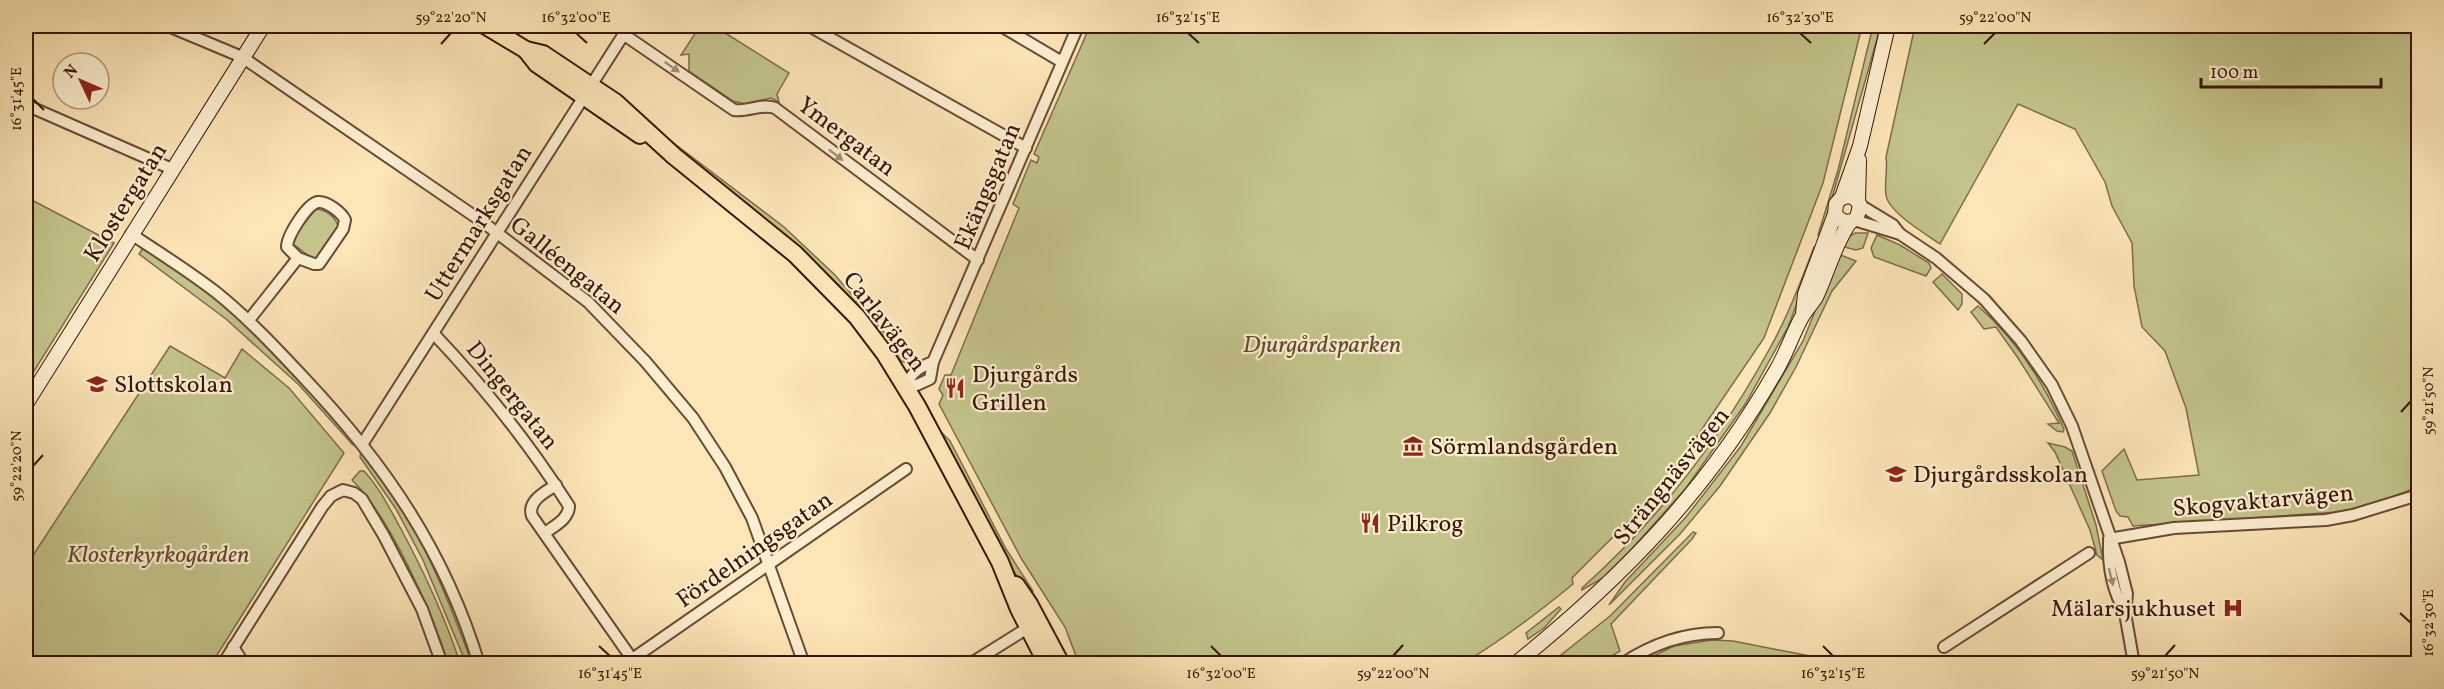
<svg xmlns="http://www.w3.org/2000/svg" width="2444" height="689" font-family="Vollkorn,serif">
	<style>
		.green { fill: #c3c38b; stroke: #7e6c48; stroke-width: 1.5 }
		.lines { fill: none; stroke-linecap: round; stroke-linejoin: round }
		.street-casing { stroke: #694a32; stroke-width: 14 }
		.secondary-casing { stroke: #381606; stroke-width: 16 }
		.primary-casing { stroke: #381606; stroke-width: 20 }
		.street { stroke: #fdeed0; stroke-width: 10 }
		.secondary { stroke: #fdeed0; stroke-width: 14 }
		.primary { stroke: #fce5b7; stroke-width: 16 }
		.oneway { fill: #a48d75 }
		.ticks { fill: none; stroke: #381606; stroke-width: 2 }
		.labels { text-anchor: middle; stroke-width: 4.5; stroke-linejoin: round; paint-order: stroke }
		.street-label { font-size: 24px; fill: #381606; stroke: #fdeed0 }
		.park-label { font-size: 24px; font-style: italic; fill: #624a2e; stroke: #fdeed0 }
		.poi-label { font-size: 24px; fill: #381606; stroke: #fdeed0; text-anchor: start }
		.neatline { fill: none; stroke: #381606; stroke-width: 2 }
		.ticks-label { font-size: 15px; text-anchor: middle; fill: #381606 }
	</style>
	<rect width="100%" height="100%" fill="#fce5b7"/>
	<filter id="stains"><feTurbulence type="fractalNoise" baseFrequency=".00333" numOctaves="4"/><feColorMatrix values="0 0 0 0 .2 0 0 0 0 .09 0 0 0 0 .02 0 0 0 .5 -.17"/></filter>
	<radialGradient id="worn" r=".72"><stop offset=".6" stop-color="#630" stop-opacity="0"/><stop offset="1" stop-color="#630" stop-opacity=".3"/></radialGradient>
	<g class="green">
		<path d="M 700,26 L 714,26 L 789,73 L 777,94 L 779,102 L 771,98 L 745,104 L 733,101 L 689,71 L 689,54 L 681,55 Z"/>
		<path d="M 1090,26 L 1862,26 L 1823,183 L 1764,338 L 1662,488 L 1572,578 L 1573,584 C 1539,612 1505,638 1467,661 L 1454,657 L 1447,662 L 1450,663 L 1079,664 L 1065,627 L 1021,558 L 939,404 L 943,395 L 939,389 L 945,375 L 951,375 L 1019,208 L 1013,204 L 1031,160 L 1037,163 L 1039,157 L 1034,154 Z"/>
		<path d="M 1873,26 L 1880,26 L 1877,39 L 1821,237 L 1818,235 L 1838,170 Z"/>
		<path d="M 1915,26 L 2418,26 L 2418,487 L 2377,503 L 2339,512 L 2133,526 L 2128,517 L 2120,516 L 2116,511 L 2102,471 L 2124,449 L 2137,480 L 2199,475 L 2186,408 L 2165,351 L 2142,327 L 2134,286 L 2132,243 L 2112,206 L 2105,182 L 2075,129 L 2018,104 L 1940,244 C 1926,234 1888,212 1886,195 C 1884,182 1888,170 1886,157 Z"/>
		<path d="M 667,138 L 784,227 L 835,275 L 911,364 L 901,361 L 866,314 L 859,310 L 682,155 Z"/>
		<path d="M 26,197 L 114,243 L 26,384 Z"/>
		<path d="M 315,209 C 327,210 335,216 339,228 L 319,257 L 313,259 L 293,244 L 294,237 Z"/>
		<path d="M 1855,233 L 1868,233 L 1863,248 L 1856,250 L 1841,246 L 1846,239 Z"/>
		<path d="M 1877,235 L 1900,245 L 1929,263 L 1931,268 L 1926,276 L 1874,257 L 1871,248 Z"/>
		<path d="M 1814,247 L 1818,248 L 1788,327 L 1746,403 L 1686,488 L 1630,551 L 1603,578 L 1582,590 L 1582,588 C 1658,520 1721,438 1770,348 C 1788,316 1801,281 1814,247 Z"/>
		<path d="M 143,248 C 168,264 195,280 218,300 C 269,343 314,394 357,445 L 353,445 L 299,385 L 226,319 L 139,254 Z"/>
		<path d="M 1838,254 L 1856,261 L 1832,291 L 1796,367 L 1770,413 L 1720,486 L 1680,534 L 1609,605 L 1625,582 L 1686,517 L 1741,446 L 1803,341 Z"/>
		<path d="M 1942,274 L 1962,294 L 1962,304 L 1958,310 L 1933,282 Z"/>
		<path d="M 1978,306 C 2017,340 2044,383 2064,429 L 2063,432 L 2057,431 L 2048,424 L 2059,423 L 2018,358 L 1996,327 L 1984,329 L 1971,312 Z"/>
		<path d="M 170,346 L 225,378 L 242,349 L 289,388 L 344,453 L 212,663 L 26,663 L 26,566 Z"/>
		<path d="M 936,427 L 950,441 L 1006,549 L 1033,591 L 1031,596 L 1005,559 Z"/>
		<path d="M 2048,443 L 2065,447 L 2072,451 L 2096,525 L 2103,560 L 2097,555 L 2090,530 L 2055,452 Z"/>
		<path d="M 361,450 C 373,466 386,482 396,499 C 429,550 451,607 472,663 L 466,663 L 423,560 L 396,509 L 360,457 Z"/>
		<path d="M 360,471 L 364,471 C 379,487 390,509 401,529 C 424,572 445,617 460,663 L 448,663 C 432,612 390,517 352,480 Z"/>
		<path d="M 1693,532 L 1696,533 L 1692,539 L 1611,624 L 1620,651 L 1601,663 L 1551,663 L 1610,616 Z"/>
		<path d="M 1559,607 L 1561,609 L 1544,628 L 1528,639 L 1526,633 Z"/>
		<path d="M 1712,640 L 1733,641 L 1846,663 L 1639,663 L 1674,646 Z"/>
	</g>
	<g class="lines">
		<g class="street-casing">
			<g id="street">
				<path d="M 168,26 L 242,57 L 480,220 L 588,302 L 645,361 L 693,418 L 725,467 L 752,518 L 804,664"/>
				<path d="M 809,26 L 1026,148"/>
				<path d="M 1001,26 L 1062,62"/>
				<path d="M 623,34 L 734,110 C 748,112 762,103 775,108 L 978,260"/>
				<path d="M 26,105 L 172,169"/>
				<path d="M 1860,205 L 1893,225 L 1900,234 L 1936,258 L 1984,299 L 2021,341 L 2052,385 L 2072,426 L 2119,562 L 2127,594 L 2125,613 L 2134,664"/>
				<path d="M 1854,220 L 1900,234"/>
				<path d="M 131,234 C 160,253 190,272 217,293 C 249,319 277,349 305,379 C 384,463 445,551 479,664"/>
				<path d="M 249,320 L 298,258 L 314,264 L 319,264 L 343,229 L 345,220 C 342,213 327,201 318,202 C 307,204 287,236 287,247 L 298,258"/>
				<path d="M 434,334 C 486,389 529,443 569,506 C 569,519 554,526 545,533"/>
				<path d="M 905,385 L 917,385 L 930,379 L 933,362 L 1078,26"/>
				<path d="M 905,385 C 913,372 919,367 933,362"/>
				<path d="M 363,443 L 629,26"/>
				<path d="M 556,485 C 545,492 527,501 532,516 L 632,659"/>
				<path d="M 2109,539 L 2174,528 L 2326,520 L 2353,515 L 2418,495"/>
				<path d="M 2109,542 C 2108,567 2112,590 2125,612"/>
				<path d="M 233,647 L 244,664"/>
				<path d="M 1944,647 L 2089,553"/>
				<path d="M 223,664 L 322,507 L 331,496 L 343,490 L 354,493 L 362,499 L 384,536 L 422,609 L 442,664"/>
				<path d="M 625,664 L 906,469"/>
				<path d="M 970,664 L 1034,624"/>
				<path d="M 1622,664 C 1652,644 1682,633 1718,633"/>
			</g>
		</g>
		<g class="secondary-casing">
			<g id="secondary">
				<path d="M 1842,197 L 1860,146 L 1888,26"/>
				<path d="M 1858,202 L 1859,160"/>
				<path d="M 1803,314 L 1805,294 L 1835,214 L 1836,204 C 1843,194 1854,194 1860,205 L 1857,218 C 1849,224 1841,223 1835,214"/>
				<path d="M 26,404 L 263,26"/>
				<path d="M 1515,664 C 1622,578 1709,489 1777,369 C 1787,352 1793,332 1803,315 C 1807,309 1812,303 1816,297 C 1828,272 1834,245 1850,222"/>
			</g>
		</g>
		<g class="primary-casing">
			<g id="primary">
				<path d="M 486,26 L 526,50 L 543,54 L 615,102 L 674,156 L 795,254 L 857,317 L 885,354 L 917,406 L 1000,562 L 1019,609 L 1047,664"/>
				<path d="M 526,50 L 537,64 L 640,135"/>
				<path d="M 1016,585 L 1029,604 L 1061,664"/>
			</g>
		</g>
		<use href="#street" class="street"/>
		<use href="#secondary" class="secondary"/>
		<use href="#primary" class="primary"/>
	</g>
	<defs><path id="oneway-solid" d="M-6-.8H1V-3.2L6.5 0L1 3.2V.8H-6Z" transform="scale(1.5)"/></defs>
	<g class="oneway">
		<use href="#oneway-solid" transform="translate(672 67) rotate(35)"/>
		<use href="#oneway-solid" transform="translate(836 155) rotate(38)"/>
		<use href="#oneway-solid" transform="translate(2111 577) rotate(76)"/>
	</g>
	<path class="ticks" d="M 576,33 L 587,43M 1188,33 L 1199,43M 1800,33 L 1811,43M 441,44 L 451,33M 1984,44 L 1995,33M 33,99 L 44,110M 2401,412 L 2411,401M 33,466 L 43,455M 2400,613 L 2411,623M 599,646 L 610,656M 1211,646 L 1221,656M 1823,646 L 1833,656M 1393,656 L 1403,645M 2165,656 L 2175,645"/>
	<defs>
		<g id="school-bare" transform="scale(1.62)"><path d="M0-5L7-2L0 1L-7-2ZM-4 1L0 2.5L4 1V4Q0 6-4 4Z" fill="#8f2418" stroke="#fdeed0" stroke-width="2.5" paint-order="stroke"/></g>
		<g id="restaurant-bare" transform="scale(1.62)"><path d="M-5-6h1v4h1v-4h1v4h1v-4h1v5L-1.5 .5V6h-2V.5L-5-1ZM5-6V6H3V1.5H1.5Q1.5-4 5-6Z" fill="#8f2418" stroke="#fdeed0" stroke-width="2.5" paint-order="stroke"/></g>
		<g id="museum-bare" transform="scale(1.62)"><path d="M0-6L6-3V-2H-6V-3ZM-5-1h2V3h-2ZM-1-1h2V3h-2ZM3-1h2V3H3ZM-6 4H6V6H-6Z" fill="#8f2418" stroke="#fdeed0" stroke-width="2.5" paint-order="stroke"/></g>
		<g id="hospital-bare" transform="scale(1.62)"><path d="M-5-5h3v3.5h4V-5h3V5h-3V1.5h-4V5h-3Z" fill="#8f2418" stroke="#fdeed0" stroke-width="2.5" paint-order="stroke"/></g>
	</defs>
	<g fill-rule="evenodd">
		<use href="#school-bare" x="97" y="384"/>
		<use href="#restaurant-bare" x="955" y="388"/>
		<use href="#museum-bare" x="1413" y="446"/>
		<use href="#school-bare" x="1896" y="474"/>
		<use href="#restaurant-bare" x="1370" y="523"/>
		<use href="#hospital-bare" x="2233" y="608"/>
	</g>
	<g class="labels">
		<g class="street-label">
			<text transform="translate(847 136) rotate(37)" y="8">Ymergatan</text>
			<text transform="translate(987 186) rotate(-67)" y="8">Ekängsgatan</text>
			<text transform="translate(125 202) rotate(-58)" y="8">Klostergatan</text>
			<text transform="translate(478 223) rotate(-58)" y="8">Uttermarksgatan</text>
			<text transform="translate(568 265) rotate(39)" y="8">Galléengatan</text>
			<text transform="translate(885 321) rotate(52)" y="8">Carlavägen</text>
			<text transform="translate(513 395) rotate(51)" y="8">Dingergatan</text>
			<text transform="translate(1671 476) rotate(-51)" y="8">Strängnäsvägen</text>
			<text transform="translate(2263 500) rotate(-5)" y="8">Skogvaktarvägen</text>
			<text transform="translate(754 549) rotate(-35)" y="8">Fördelningsgatan</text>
		</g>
		<g class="park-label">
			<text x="1322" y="352">Djurgårdsparken</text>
			<text x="158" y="562">Klosterkyrkogården</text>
		</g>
		<g class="poi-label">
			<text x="972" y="382">Djurgårds<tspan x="972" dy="28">Grillen</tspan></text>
			<text x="114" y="392">Slottskolan</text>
			<text x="1430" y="454">Sörmlandsgården</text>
			<text x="1913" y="482">Djurgårdsskolan</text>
			<text x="1387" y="531">Pilkrog</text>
			<text x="2216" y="616" text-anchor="end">Mälarsjukhuset</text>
		</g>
	</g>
	<rect width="2444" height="689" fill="none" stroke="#fce5b7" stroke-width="66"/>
	<g transform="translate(81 81) rotate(314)"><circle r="28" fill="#fdeed0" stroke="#ae987f" stroke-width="1.5"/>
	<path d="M0-4.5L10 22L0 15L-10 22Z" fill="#8f2418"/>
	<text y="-9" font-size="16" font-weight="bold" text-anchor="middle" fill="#381606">N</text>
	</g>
	<path d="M2201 78v9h180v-9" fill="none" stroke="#381606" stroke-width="3"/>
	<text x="2210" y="78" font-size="18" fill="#381606" stroke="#fdeed0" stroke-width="4.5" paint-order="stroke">100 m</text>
	<rect x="33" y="33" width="2378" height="623" class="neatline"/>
	<g class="ticks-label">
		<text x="451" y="22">59°22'20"N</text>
		<text x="576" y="22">16°32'00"E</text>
		<text x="1188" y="22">16°32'15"E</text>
		<text x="1800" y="22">16°32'30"E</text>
		<text x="1995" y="22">59°22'00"N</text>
		<text transform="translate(16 99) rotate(-90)" y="5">16°31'45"E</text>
		<text transform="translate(2428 401) rotate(-90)" y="5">59°21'50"N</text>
		<text transform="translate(16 466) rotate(-90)" y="5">59°22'20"N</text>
		<text transform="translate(2428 623) rotate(-90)" y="5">16°32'30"E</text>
		<text x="610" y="678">16°31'45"E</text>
		<text x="1221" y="678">16°32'00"E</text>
		<text x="1393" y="678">59°22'00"N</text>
		<text x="1833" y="678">16°32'15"E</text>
		<text x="2165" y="678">59°21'50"N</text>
	</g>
	<rect width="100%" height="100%" filter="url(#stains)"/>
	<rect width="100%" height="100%" fill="url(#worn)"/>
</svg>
